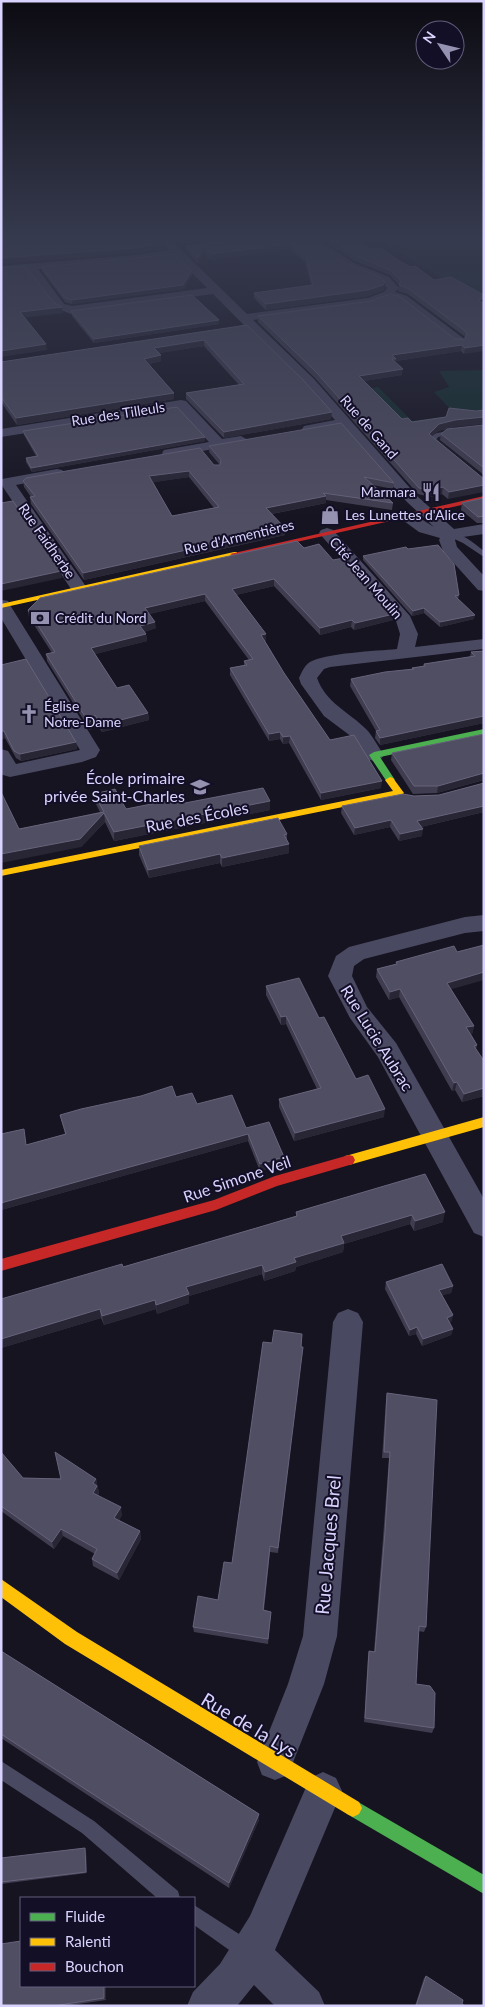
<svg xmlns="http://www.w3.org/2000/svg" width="485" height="2007" font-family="Lato,sans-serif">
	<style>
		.green { fill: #132c2d }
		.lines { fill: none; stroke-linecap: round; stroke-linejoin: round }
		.lane { fill: #4a4962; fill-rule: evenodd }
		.street { fill: #4a4962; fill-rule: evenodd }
		.fast { fill: #4caf50; fill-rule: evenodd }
		.slow { fill: #ffc107; fill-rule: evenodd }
		.jam { fill: #c62828; fill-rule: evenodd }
		.wall { fill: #403d50; fill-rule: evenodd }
		.shaded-wall { fill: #282635 }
		.building { fill: #504e63; stroke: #66637b; fill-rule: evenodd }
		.labels { text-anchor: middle; stroke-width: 4; stroke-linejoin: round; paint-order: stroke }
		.far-street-label { font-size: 14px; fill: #d9d4ff; stroke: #130f26 }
		.far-poi-label { font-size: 14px; fill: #d9d4ff; stroke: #130f26; text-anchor: start }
		.poi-label { font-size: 16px; fill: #d9d4ff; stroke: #130f26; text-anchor: end }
		.street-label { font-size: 16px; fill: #d9d4ff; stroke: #130f26 }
		.near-street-label { font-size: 19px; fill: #d9d4ff; stroke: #130f26 }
	</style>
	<rect width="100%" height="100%" fill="#161421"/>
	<g class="green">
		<path d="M 375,237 L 484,237 L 484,304 Z"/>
		<path d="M 484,370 L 484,418 L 411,428 L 365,389 L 378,387 L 412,421 L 456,415 L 434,392 L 449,387 L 439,371 Z"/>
	</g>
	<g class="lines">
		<g class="lane">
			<path d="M 484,425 L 484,429 L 438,437 L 436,440 L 444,449 L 443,450 L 439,450 L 430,440 L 433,435 L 437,433 Z"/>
			<path d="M 448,532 C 461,532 474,543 484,551 L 484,557 L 463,543 L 448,536 Z"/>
			<path d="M 1,1761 L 94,1821 L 178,1891 L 180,1898 L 157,1898 L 82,1833 L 1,1780 Z"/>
			<path d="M 194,1905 L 253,1943 L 255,1950 L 253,1957 L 246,1959 L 239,1957 L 194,1925 Z"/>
		</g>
		<g class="street">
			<path d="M 157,237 L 168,237 L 247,314 L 368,298 L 384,292 L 387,288 L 381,281 L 346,267 L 303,237 L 315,237 L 354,263 L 389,277 L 399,288 L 395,292 L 407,296 L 463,338 L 465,341 L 463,344 L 455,344 L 399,300 L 389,298 L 370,305 L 253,320 L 314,379 L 417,496 L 454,529 L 484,524 L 484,534 L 456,538 L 455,540 L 457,547 L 484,576 L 484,591 L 478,590 L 443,551 L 439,540 L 440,538 L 419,532 L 400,518 L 397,515 L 400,512 L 410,512 L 434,527 L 407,502 L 341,427 L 309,433 L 304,432 L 302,429 L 304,426 L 335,420 L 304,385 L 213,294 L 71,314 L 56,308 L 27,270 L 1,272 L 1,266 L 136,255 L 169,250 ZM 175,256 L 207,288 L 72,306 L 64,304 L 38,269 L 136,261 Z"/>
			<path d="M 181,400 L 186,401 L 222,439 L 241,436 L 248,440 L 241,444 L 169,457 L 164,456 L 162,453 L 164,450 L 209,442 L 178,409 L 1,437 L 1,429 Z"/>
			<path d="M 57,469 L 62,470 L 64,473 L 62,476 L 16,485 L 87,588 L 85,592 L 73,592 L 1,484 L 2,479 Z"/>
			<path d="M 327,528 L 333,530 L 410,616 L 418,634 L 415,647 L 484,639 L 484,649 L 330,667 L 324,669 L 317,678 C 326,703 349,712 366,729 C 373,736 378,747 384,755 L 381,759 L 374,761 L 367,759 L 352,737 L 324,716 L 301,684 L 299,678 C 302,672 304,666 310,662 C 325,653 377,651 397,649 L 400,634 L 396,621 L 319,533 L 321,530 Z"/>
			<path d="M 2,600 L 8,601 L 10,605 L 100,750 L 96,757 L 82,762 L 10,777 L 3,775 L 1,773 L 1,749 L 8,751 L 16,764 L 80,750 L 1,618 Z"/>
			<path d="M 484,915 L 484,931 L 465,933 L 364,959 L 354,966 L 352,976 L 367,1007 L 396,1043 L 484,1199 L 484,1237 L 474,1233 L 378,1057 L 350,1018 L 328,976 L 336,956 L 349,947 L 465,917 Z"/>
			<path d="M 348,1309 L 358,1313 L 363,1322 L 337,1636 L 324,1684 L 288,1775 L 275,1780 L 262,1775 L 257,1762 L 288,1684 L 303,1636 L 333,1322 L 338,1313 Z"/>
			<path d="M 323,1772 L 336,1778 L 342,1791 L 275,1950 L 319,1992 L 325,2006 L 275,2006 L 254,1985 L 237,2006 L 187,2006 L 193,1992 L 220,1964 L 250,1916 L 310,1778 Z"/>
		</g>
		<g class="fast">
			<path d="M 484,729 L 484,735 L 380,757 L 395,780 L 390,783 L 387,782 L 369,755 L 374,752 Z"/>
			<path d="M 353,1799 L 484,1875 L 484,1894 L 347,1814 L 344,1808 L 347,1802 Z"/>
		</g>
		<g class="slow">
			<path d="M 234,552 L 237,552 L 237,556 L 1,608 L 1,604 Z"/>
			<path d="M 390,777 L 393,778 L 404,793 L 402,795 L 1,876 L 1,870 L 393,791 L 385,780 Z"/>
			<path d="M 484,1117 L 484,1127 L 349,1165 L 345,1164 L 343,1160 L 345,1156 L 349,1155 Z"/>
			<path d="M 1,1579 L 77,1632 L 359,1802 L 362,1808 L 359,1814 L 353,1817 L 347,1814 L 65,1644 L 1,1597 Z"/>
		</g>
		<g class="jam">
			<path d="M 484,496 L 484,500 L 234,556 L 230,554 Z"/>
			<path d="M 349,1155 L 353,1156 L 355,1160 L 353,1164 L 277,1186 L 216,1210 L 1,1271 L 1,1259 L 214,1200 L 275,1176 Z"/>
		</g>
	</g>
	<g class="wall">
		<path d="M 170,237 L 224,237 L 177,243 Z"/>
		<path d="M 286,237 L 345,263 L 385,282 L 385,288 L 383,290 L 368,296 L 266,310 L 254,298 L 254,293 L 311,285 L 305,262 L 290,249 L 211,260 L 204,254 L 198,264 L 186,251 L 186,246 Z"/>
		<path d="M 318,237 L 352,237 L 360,243 L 371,249 L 398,260 L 434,280 L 484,295 L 464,354 L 461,351 L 396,361 L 396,363 L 402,375 L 364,381 L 402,419 L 412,422 L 454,427 L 438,431 L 432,436 L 484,479 L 448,499 L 442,494 L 430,497 L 418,494 L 315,378 L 258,322 L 258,316 L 455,339 L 465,339 L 464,336 L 408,294 L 398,291 L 399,285 L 390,275 L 355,261 Z"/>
		<path d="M 41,267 L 192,271 L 192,275 L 184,289 L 72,304 L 65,302 L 42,271 Z"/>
		<path d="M 71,311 L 219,324 L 94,343 L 72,316 Z"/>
		<path d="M 247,325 L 331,419 L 224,438 L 186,399 L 186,393 L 239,385 L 204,346 L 159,353 L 161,361 L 149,364 L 174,393 L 174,399 L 17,425 L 1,402 L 1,362 Z"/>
		<path d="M 484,425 L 484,475 L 440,440 L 441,434 Z"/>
		<path d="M 23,431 L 205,437 L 205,441 L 32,472 L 26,462 L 26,458 L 36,456 L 24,435 Z"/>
		<path d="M 209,446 L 394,483 L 393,489 L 373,485 L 393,503 L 392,510 L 326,500 L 326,503 L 272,514 L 285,528 L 285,535 L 84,580 L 31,504 L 30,497 L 31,497 L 24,487 L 23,481 L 214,465 L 220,465 L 209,452 ZM 189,477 L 214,508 L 172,516 L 153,482 Z"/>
		<path d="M 484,498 L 484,523 L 477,523 L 461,510 L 462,503 Z"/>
		<path d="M 304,548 L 333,560 L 393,620 L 354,630 L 351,627 L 320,635 L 274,586 L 236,595 L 266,640 L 265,641 L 284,673 L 330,740 L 381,788 L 321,800 L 289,743 L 283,744 L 280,739 L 269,741 L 230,675 L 230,668 L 244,665 L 244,661 L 249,660 L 205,601 L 149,614 L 156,628 L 144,632 L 146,634 L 147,641 L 95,654 L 117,688 L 148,713 L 149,720 L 102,732 L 96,722 L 90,730 L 47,661 L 46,654 L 52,653 L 29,617 L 28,610 Z"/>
		<path d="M 363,556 L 459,595 L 458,599 L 474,619 L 440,627 L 424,613 L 412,616 L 363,560 Z"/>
		<path d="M 484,651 L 484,723 L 380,745 L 375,738 L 376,731 L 350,686 L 351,679 L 412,669 L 412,668 L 423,666 L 424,664 L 470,657 L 471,652 Z"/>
		<path d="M 1,665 L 76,742 L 77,749 L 21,761 L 16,758 L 5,738 L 2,739 L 1,737 Z"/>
		<path d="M 484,734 L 484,780 L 437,793 L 413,794 L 391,760 L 392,753 Z"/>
		<path d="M 484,783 L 484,812 L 421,827 L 422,836 L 399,841 L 390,827 L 354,835 L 341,813 L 342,806 L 414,796 L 439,795 Z"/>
		<path d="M 94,794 L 126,809 L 185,803 L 270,801 L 270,810 L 114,841 L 105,822 L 81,847 L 19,829 L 100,812 L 95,802 Z"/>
		<path d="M 287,834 L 287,841 L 289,853 L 222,867 L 220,863 L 149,878 L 139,855 L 139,846 Z"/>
		<path d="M 396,962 L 451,989 L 474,1026 L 472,1034 L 471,1034 L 477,1045 L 476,1049 L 484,1061 L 484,1096 L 462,1102 L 455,1090 L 452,1091 L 399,997 L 389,1000 L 376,977 L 377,969 L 396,964 Z"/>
		<path d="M 266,986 L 319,1018 L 356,1079 L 384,1117 L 294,1141 L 279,1107 L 279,1099 L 317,1089 L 286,1024 L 281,1025 L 266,995 Z"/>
		<path d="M 176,1097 L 197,1104 L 246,1128 L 284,1164 L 260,1171 L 248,1141 L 1,1210 L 1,1134 L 27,1145 L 65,1134 L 60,1115 Z"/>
		<path d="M 425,1174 L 443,1222 L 414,1231 L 410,1224 L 344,1244 L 343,1252 L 296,1267 L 295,1271 L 264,1281 L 262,1274 L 189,1296 L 189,1303 L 157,1314 L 156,1309 L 104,1325 L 101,1318 L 1,1348 L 1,1299 L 123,1267 L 296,1216 L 296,1212 Z"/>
		<path d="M 386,1282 L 453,1286 L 451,1293 L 442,1295 L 453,1315 L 451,1322 L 449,1323 L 453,1329 L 451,1335 L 422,1346 L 416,1334 L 409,1336 L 385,1289 Z"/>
		<path d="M 302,1334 L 278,1553 L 270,1552 L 264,1610 L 271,1612 L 268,1644 L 194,1632 L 193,1627 L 218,1600 L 232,1563 L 272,1343 Z"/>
		<path d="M 387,1393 L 426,1627 L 424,1632 L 418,1631 L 416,1684 L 434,1728 L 432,1733 L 364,1722 L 368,1656 L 369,1651 L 374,1652 L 383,1538 L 389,1458 L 382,1458 L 386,1400 Z"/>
		<path d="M 1,1452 L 23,1478 L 96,1479 L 99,1493 L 98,1495 L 122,1515 L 119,1520 L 140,1531 L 141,1539 L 119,1580 L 93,1566 L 92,1559 L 95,1554 L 63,1536 L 54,1549 L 1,1511 Z"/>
		<path d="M 1,1651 L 259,1814 L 259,1820 L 229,1888 L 1,1738 Z"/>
		<path d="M 86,1850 L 87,1873 L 1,1884 L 1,1858 Z"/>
		<path d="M 426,1976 L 462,2004 L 465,2006 L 415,2006 L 424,1978 Z"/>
		<path d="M 21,1986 L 106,1986 L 106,2000 L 65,2006 L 1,2006 Z"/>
	</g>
	<g class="shaded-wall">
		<path d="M 182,237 L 224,237 L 177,243 L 176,238 Z"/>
		<path d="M 165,243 L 165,249 L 136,253 L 1,264 L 1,258 Z"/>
		<path d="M 290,244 L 290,249 L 211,260 L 211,254 Z"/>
		<path d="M 204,248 L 204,254 L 198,264 L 198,258 Z"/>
		<path d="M 192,271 L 192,275 L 184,289 L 72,304 L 72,300 Z"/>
		<path d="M 385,282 L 385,288 L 383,290 L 368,296 L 266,310 L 266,304 Z"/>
		<path d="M 484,298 L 484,304 L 478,300 Z"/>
		<path d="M 62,307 L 63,313 L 21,318 L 20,312 Z"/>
		<path d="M 219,320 L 219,324 L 94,343 L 94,339 Z"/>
		<path d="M 204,340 L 204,346 L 154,354 L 154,348 Z"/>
		<path d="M 46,344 L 47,350 L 1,357 L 1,351 Z"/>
		<path d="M 462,345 L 461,351 L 396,361 L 396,365 L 391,365 L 392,355 Z"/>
		<path d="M 484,345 L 484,351 L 464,354 L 465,348 Z"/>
		<path d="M 161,355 L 161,361 L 145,365 L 144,359 Z"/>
		<path d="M 403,369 L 402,375 L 358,382 L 359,376 Z"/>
		<path d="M 174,393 L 174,399 L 17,425 L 16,418 Z"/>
		<path d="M 332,412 L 331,419 L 224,438 L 224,432 Z"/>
		<path d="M 484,417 L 484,424 L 454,427 L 438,431 L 428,440 L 429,434 L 439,424 L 455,420 Z"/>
		<path d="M 205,437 L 205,441 L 32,472 L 31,468 Z"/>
		<path d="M 189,471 L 189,477 L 150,483 L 149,476 Z"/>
		<path d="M 484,485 L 484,492 L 448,499 L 449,492 Z"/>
		<path d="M 443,487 L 442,494 L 430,497 L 431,490 Z"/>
		<path d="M 326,496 L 326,503 L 266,515 L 266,508 Z"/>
		<path d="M 285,528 L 285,535 L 84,580 L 83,573 Z"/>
		<path d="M 61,571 L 62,578 L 1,591 L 1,584 Z"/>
		<path d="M 274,579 L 274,586 L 232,596 L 232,589 Z"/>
		<path d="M 205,594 L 205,601 L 146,615 L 145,608 Z"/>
		<path d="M 424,608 L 424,613 L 412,616 L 413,611 Z"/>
		<path d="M 394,614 L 393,620 L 354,630 L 355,623 Z"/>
		<path d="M 475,615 L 474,619 L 440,627 L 440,622 Z"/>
		<path d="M 352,620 L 351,627 L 320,635 L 320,628 Z"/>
		<path d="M 155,622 L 156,628 L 141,633 L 140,626 Z"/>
		<path d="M 146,634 L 147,641 L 92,655 L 91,648 Z"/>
		<path d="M 266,634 L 266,640 L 261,641 L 261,635 Z"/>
		<path d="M 148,713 L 149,720 L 102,732 L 101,725 Z"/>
		<path d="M 95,715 L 96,722 L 90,730 L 89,723 Z"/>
		<path d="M 484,716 L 484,723 L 380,745 L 380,738 Z"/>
		<path d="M 1,731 L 4,731 L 5,738 L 2,739 Z"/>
		<path d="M 280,732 L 280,739 L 269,741 L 269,734 Z"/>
		<path d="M 290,736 L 289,743 L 283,744 L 283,737 Z"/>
		<path d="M 76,742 L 77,749 L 21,761 L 20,754 Z"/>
		<path d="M 484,773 L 483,780 L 437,793 L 438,786 Z"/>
		<path d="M 382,781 L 381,788 L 321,800 L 321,793 Z"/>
		<path d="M 270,801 L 270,810 L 114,841 L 114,832 Z"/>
		<path d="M 484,806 L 484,812 L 416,828 L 417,821 Z"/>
		<path d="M 104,813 L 105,822 L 81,847 L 1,863 L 1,854 Z"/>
		<path d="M 391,820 L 390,827 L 354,835 L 355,828 Z"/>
		<path d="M 423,829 L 422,836 L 399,841 L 400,834 Z"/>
		<path d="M 289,844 L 289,853 L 222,867 L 222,858 Z"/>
		<path d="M 220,854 L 220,863 L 149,878 L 148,870 Z"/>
		<path d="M 484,972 L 484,980 L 445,991 L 447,983 Z"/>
		<path d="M 400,989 L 399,997 L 389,1000 L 390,992 Z"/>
		<path d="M 286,1016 L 286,1024 L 281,1025 L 281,1017 Z"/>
		<path d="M 474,1026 L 472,1034 L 465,1036 L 466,1027 Z"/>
		<path d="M 457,1082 L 455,1090 L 452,1091 L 454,1083 Z"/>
		<path d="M 484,1088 L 484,1096 L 462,1102 L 464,1094 Z"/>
		<path d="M 385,1109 L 384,1117 L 294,1141 L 295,1133 Z"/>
		<path d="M 248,1134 L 248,1141 L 1,1210 L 1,1203 Z"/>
		<path d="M 284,1157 L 284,1164 L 260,1171 L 260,1164 Z"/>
		<path d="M 445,1212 L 443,1222 L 414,1231 L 415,1221 Z"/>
		<path d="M 412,1215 L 410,1224 L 344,1244 L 343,1252 L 296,1267 L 295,1271 L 264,1281 L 265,1272 L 341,1236 Z"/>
		<path d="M 262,1265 L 262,1274 L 189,1296 L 189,1303 L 157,1314 L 156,1305 L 186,1287 Z"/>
		<path d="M 453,1286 L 451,1293 L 438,1297 L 439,1290 Z"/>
		<path d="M 155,1300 L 156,1309 L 104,1325 L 102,1316 Z"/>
		<path d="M 100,1309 L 101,1318 L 1,1348 L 1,1339 Z"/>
		<path d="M 453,1315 L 451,1322 L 445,1324 L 447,1318 Z"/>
		<path d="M 417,1327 L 416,1334 L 409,1336 L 410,1330 Z"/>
		<path d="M 453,1329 L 451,1335 L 422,1346 L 423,1339 Z"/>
		<path d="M 96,1479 L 99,1493 L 94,1500 L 93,1493 L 93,1483 Z"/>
		<path d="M 121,1507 L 122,1515 L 116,1525 L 114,1518 Z"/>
		<path d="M 61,1529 L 63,1536 L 54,1549 L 52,1542 Z"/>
		<path d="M 140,1531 L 141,1539 L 119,1580 L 117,1573 Z"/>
		<path d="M 259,1814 L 259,1820 L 229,1888 L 229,1883 Z"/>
		<path d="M 85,1848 L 86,1850 L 87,1873 L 86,1872 Z"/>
		<path d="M 104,1986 L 106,1986 L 106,2000 L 104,1998 Z"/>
	</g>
	<g class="building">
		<path d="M 1,237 L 159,237 L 165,243 L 135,248 L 1,258 Z"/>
		<path d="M 286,237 L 308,237 L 345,263 L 380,277 L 385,282 L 383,285 L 368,290 L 266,304 L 254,293 L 313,285 L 306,256 L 290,244 L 211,254 L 204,248 L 198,258 L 186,246 L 237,239 Z"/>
		<path d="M 326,237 L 352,237 L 360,243 L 371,249 L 381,248 L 398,260 L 410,267 L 415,266 L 434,280 L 451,277 L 484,295 L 484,298 L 478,300 L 484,304 L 484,345 L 465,348 L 462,345 L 392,355 L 396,359 L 392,359 L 403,369 L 359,376 L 402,419 L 408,418 L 412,422 L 446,417 L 449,408 L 476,411 L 484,410 L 484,417 L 455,420 L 439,424 L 429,434 L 484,479 L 484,485 L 449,492 L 443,487 L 431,490 L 419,488 L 316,372 L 258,316 L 371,301 L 390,294 L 399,296 L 455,339 L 465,339 L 467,334 L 465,331 L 409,289 L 399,285 L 401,281 L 390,270 L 355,256 Z"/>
		<path d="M 174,254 L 192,271 L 183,285 L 72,300 L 65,298 L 41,267 Z"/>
		<path d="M 25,266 L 54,303 L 62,307 L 20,312 L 46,344 L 1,351 L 1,268 Z"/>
		<path d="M 192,295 L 219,320 L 94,339 L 71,311 Z"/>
		<path d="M 247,325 L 303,380 L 332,412 L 224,432 L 186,393 L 244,384 L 204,340 L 154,348 L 161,355 L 144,359 L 174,393 L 16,418 L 1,397 L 1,362 Z"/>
		<path d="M 177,407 L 205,437 L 31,468 L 26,458 L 38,456 L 23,431 Z"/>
		<path d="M 341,423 L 394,483 L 364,477 L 393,503 L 323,493 L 326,496 L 266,508 L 285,528 L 83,573 L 30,497 L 35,496 L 23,481 L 26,478 L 200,448 L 214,465 L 220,465 L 221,460 L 209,446 ZM 189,471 L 219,507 L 172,516 L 149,476 Z"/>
		<path d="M 484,425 L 484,468 L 441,434 L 447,429 Z"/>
		<path d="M 484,498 L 484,516 L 478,517 L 462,503 Z"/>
		<path d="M 13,501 L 61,571 L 1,584 L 1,503 Z"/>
		<path d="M 297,541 L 304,548 L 319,544 L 333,560 L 344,558 L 394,614 L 355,623 L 352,620 L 320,628 L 274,579 L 232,589 L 266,634 L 261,635 L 284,673 L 330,740 L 354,735 L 382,781 L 321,793 L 290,736 L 283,737 L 280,732 L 269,734 L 230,668 L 247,665 L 244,661 L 253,659 L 205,594 L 145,608 L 155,622 L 140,626 L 146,634 L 91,648 L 117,688 L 129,685 L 148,713 L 101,725 L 95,715 L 89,723 L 46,654 L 55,652 L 28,610 L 40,598 Z"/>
		<path d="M 438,545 L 454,564 L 459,595 L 455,596 L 475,615 L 440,622 L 424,608 L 413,611 L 363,556 L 406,547 L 408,549 Z"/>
		<path d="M 484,651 L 484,716 L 380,738 L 376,731 L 380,730 L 351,679 L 385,672 L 414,669 L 412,668 L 425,666 L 424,664 L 475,656 L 471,652 Z"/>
		<path d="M 26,659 L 76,742 L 20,754 L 14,751 L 4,731 L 1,731 L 1,665 Z"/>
		<path d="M 484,734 L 484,773 L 438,786 L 414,786 L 392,753 Z"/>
		<path d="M 484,783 L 484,806 L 417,821 L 423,829 L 400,834 L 391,820 L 355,828 L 342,806 L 403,794 L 414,796 L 439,795 Z"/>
		<path d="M 263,788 L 270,801 L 114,832 L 104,813 L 80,839 L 1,854 L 1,792 L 19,829 L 104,812 L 94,794 L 115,789 L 126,809 L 182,798 L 185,803 Z"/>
		<path d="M 278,818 L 287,834 L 284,835 L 289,844 L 222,858 L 220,854 L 148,870 L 139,846 Z"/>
		<path d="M 484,945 L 484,972 L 447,983 L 474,1026 L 466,1027 L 477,1045 L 474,1046 L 484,1061 L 484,1088 L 464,1094 L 457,1082 L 454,1083 L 400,989 L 390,992 L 377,969 L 397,964 L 396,962 L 454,946 L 457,952 Z"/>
		<path d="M 299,978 L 319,1018 L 324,1017 L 356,1079 L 368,1075 L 385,1109 L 295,1133 L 279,1099 L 321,1088 L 286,1016 L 281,1017 L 266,986 Z"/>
		<path d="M 172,1086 L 176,1097 L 192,1093 L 197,1104 L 232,1095 L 246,1128 L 269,1122 L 284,1157 L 260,1164 L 248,1134 L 1,1203 L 1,1134 L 24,1129 L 26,1145 L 66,1134 L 60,1115 L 81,1109 L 141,1096 Z"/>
		<path d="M 425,1174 L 445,1212 L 415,1221 L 412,1215 L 341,1236 L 344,1243 L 294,1258 L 296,1262 L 265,1272 L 262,1265 L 186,1287 L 189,1294 L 156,1305 L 155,1300 L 102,1316 L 100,1309 L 1,1339 L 1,1299 L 122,1264 L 123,1267 L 253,1229 L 297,1216 L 296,1212 Z"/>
		<path d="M 442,1264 L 453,1286 L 439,1290 L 453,1315 L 447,1318 L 453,1329 L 423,1339 L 417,1327 L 410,1330 L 386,1282 Z"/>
		<path d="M 274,1330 L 302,1334 L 301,1347 L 303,1347 L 278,1548 L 270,1546 L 263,1610 L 271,1612 L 268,1639 L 193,1627 L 198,1596 L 218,1600 L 224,1562 L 232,1563 L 263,1342 L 272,1343 Z"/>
		<path d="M 387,1393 L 437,1400 L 426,1627 L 419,1626 L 416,1684 L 430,1686 L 435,1693 L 434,1728 L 365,1718 L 369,1651 L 375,1652 L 385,1532 L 390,1452 L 384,1452 Z"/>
		<path d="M 1,1452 L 23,1478 L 61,1479 L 55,1452 L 96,1479 L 93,1483 L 97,1486 L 93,1493 L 121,1507 L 114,1518 L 140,1531 L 117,1573 L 92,1559 L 97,1549 L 61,1529 L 52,1542 L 1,1506 Z"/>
		<path d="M 1,1651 L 259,1814 L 229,1883 L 1,1734 Z"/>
		<path d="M 85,1848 L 86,1872 L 1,1882 L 1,1858 Z"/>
		<path d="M 21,1941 L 21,1986 L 104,1986 L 104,1998 L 53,2006 L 1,2006 L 1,1944 Z"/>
		<path d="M 426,1976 L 463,2000 L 462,2004 L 465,2006 L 416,2006 Z"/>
	</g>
	<linearGradient id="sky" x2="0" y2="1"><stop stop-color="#0c0b12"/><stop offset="0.46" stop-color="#363a4e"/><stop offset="1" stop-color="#363a4e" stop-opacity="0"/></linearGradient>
	<rect width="485" height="518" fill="url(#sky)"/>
	<defs>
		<g id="restaurant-bare" transform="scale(1.5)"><path d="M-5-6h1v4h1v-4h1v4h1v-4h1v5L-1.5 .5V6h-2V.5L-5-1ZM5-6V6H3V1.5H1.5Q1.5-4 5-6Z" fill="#9591b1" stroke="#130f26" stroke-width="2.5" paint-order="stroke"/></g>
		<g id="shop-bare" transform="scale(1.5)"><path d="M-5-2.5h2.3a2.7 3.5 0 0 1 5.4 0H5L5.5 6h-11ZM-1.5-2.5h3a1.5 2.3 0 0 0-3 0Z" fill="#9591b1" stroke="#130f26" stroke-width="2.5" paint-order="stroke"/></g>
		<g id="bank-bare" transform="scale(1.5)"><path d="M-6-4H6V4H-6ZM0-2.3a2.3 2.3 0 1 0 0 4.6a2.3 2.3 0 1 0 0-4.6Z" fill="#9591b1" stroke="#130f26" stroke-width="2.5" paint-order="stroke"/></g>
		<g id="church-bare" transform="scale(1.5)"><path d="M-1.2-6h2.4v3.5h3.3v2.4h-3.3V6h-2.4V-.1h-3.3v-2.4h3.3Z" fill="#9591b1" stroke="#130f26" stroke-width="2.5" paint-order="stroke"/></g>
		<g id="school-bare" transform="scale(1.5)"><path d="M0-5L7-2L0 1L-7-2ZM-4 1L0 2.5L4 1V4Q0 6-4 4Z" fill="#9591b1" stroke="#130f26" stroke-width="2.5" paint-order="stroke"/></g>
	</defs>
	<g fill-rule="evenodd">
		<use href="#restaurant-bare" x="431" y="492"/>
		<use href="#shop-bare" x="330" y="515"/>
		<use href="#bank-bare" x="40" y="618"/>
		<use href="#church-bare" x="29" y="714"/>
		<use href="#school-bare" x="200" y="787"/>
	</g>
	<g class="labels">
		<g class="far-street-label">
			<text transform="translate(118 414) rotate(-9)" y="5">Rue des Tilleuls</text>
			<text transform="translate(369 427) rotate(49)" y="5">Rue de Gand</text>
			<text transform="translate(239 537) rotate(-13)" y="5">Rue d'Armentières</text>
			<text transform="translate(47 541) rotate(55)" y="5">Rue Faidherbe</text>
			<text transform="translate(366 578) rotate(49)" y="5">Cité Jean Moulin</text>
		</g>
		<g class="far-poi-label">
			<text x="416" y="497" text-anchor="end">Marmara</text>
			<text x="345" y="520">Les Lunettes d'Alice</text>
			<text x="55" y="623">Crédit du Nord</text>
			<text x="44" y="711">Église<tspan x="44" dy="16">Notre-Dame</tspan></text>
		</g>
		<g class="poi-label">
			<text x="185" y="784">École primaire<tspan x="185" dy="18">privée Saint-Charles</tspan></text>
		</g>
		<g class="street-label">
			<text transform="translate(197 817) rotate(-11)" y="6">Rue des Écoles</text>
			<text transform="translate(377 1038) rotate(58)" y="6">Rue Lucie Aubrac</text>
			<text transform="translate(237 1179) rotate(-19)" y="6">Rue Simone Veil</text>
		</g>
		<g class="near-street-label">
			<text transform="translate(328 1545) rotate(-85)" y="7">Rue Jacques Brel</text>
			<text transform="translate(249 1725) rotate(31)" y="7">Rue de la Lys</text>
		</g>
	</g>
	<rect width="485" height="2007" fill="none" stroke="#d9d4ff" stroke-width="5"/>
	<rect x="20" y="1897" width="175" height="90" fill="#130f26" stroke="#625e7d"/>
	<rect x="30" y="1913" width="25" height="8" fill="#4caf50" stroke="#625e7d"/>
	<text x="65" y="1922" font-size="15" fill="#d9d4ff">Fluide</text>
	<rect x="30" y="1938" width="25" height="8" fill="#ffc107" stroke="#625e7d"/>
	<text x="65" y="1947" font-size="15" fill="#d9d4ff">Ralenti</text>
	<rect x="30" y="1963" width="25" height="8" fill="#c62828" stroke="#625e7d"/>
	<text x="65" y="1972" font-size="15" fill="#d9d4ff">Bouchon</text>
	<g transform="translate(440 45) rotate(305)"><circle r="24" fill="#130f26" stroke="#625e7d"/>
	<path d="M0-4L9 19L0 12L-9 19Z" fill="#9591b1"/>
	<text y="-8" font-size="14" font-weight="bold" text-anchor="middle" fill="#d9d4ff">N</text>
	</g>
</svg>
